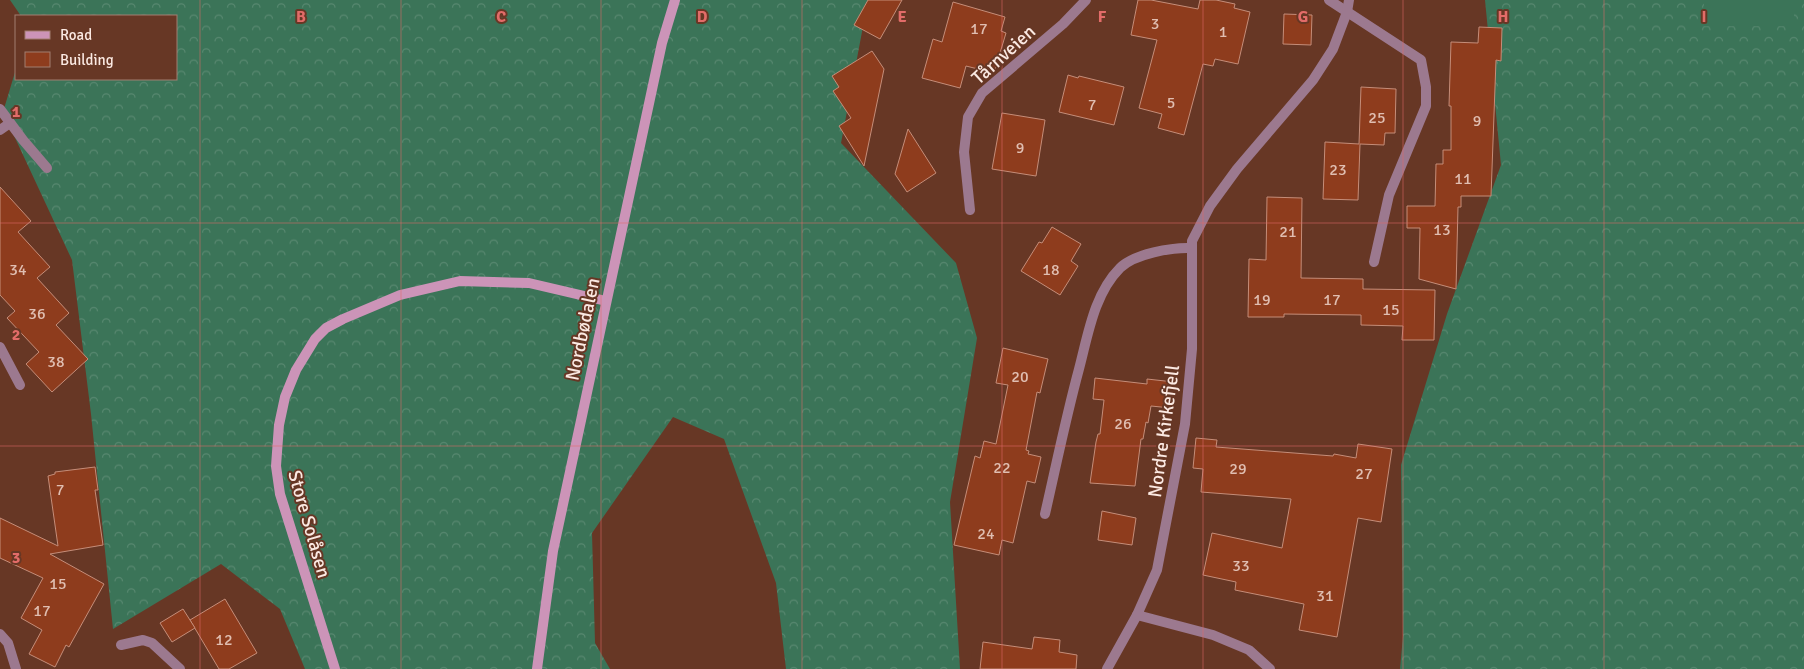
<svg xmlns="http://www.w3.org/2000/svg" width="1804" height="669" font-family="Signika,sans-serif">
	<style>
		.forest { fill: url(#forest-crowns) }
		.park { fill: #3b7458 }
		.building { fill: #8e3c1d; stroke: #c58d79 }
		.lines { fill: none; stroke-linecap: round; stroke-linejoin: round }
		.street { stroke: #9c798f; stroke-width: 10 }
		.secondary { stroke: #cc94b8; stroke-width: 10 }
		.grid { fill: none; stroke: #e36c69; stroke-width: 1; stroke-opacity: 0.55 }
		.labels { text-anchor: middle; stroke-width: 4; stroke-linejoin: round; paint-order: stroke }
		.number-label { font-size: 16px; fill: #e0beb1 }
		.street-label { font-size: 19px; fill: #fbe9e2; stroke: #673725 }
		.grid-label { font-size: 16px; text-anchor: middle; font-weight: bold; fill: #e36c69; stroke: #673725; stroke-width: 4; stroke-linejoin: round; paint-order: stroke }
	</style>
	<defs>
		<pattern id="forest-crowns" width="20" height="18" patternUnits="userSpaceOnUse" patternTransform="scale(1.25)"><rect width="20" height="18" fill="#3b7458"/><path d="M2 6a3 3 0 1 1 6 0M12 15a3 3 0 1 1 6 0" fill="none" stroke="#588870"/></pattern>
	</defs>
	<rect width="100%" height="100%" fill="#673725"/>
	<g class="forest">
		<path d="M 10,0 L 868,0 L 841,143 L 956,263 L 977,338 L 950,502 L 960,669 L 786,669 L 776,583 L 724,439 L 673,417 L 592,533 L 595,643 L 610,669 L 305,669 L 280,609 L 221,564 L 113,629 L 91,414 L 72,260 L 3,112 L 16,69 L 16,79 L 176,79 L 176,16 L 21,16 Z"/>
		<path d="M 1485,0 L 1804,0 L 1804,669 L 1400,669 L 1403,636 L 1401,465 L 1447,314 L 1501,165 Z"/>
	</g>
	<rect class="park" x="1704" y="0" width="90" height="26"/>
	<g class="building">
		<path d="M 868,0 L 902,0 L 880,39 L 854,25 Z"/>
		<path d="M 1138,0 L 1151,0 L 1198,9 L 1200,0 L 1216,0 L 1235,4 L 1234,8 L 1250,12 L 1238,64 L 1215,59 L 1213,66 L 1203,64 L 1184,135 L 1158,128 L 1162,114 L 1139,108 L 1157,40 L 1131,35 Z"/>
		<path d="M 953,2 L 1005,17 L 1001,31 L 1006,33 L 994,73 L 966,66 L 960,88 L 922,78 L 933,39 L 942,42 Z"/>
		<path d="M 1284,14 L 1312,15 L 1311,45 L 1283,44 Z"/>
		<path d="M 1479,27 L 1502,28 L 1501,61 L 1496,60 L 1491,196 L 1461,196 L 1461,207 L 1458,207 L 1456,289 L 1419,279 L 1420,228 L 1407,228 L 1407,206 L 1435,206 L 1436,164 L 1443,164 L 1443,150 L 1451,150 L 1451,106 L 1449,106 L 1451,42 L 1478,43 Z"/>
		<path d="M 872,51 L 884,69 L 864,166 L 839,126 L 851,118 L 833,91 L 839,87 L 832,76 Z"/>
		<path d="M 1068,75 L 1078,78 L 1079,76 L 1124,87 L 1114,125 L 1059,112 Z"/>
		<path d="M 1361,87 L 1396,89 L 1395,133 L 1385,133 L 1384,145 L 1360,144 L 1358,200 L 1323,199 L 1325,142 L 1359,144 Z"/>
		<path d="M 1002,113 L 1045,120 L 1036,176 L 992,169 Z"/>
		<path d="M 908,129 L 936,173 L 907,192 L 895,174 Z"/>
		<path d="M 0,187 L 31,221 L 18,232 L 50,267 L 37,278 L 69,313 L 56,325 L 88,359 L 52,392 L 26,364 L 39,352 L 7,318 L 15,311 L 0,295 Z"/>
		<path d="M 1267,197 L 1302,198 L 1301,278 L 1363,279 L 1363,289 L 1435,290 L 1434,340 L 1402,340 L 1403,326 L 1361,325 L 1361,315 L 1284,314 L 1284,317 L 1248,317 L 1249,259 L 1266,260 Z"/>
		<path d="M 1052,227 L 1081,244 L 1071,261 L 1078,266 L 1060,295 L 1021,271 L 1039,242 L 1042,243 Z"/>
		<path d="M 1003,348 L 1048,359 L 1040,393 L 1037,392 L 1026,450 L 1029,451 L 1028,454 L 1041,457 L 1035,483 L 1027,481 L 1013,543 L 1002,540 L 999,555 L 954,545 L 975,456 L 980,458 L 984,441 L 996,444 L 1008,385 L 996,383 Z"/>
		<path d="M 1095,378 L 1147,384 L 1147,379 L 1174,382 L 1171,408 L 1151,406 L 1148,423 L 1146,422 L 1143,439 L 1141,439 L 1135,486 L 1090,483 L 1096,442 L 1098,434 L 1100,434 L 1104,400 L 1093,399 Z"/>
		<path d="M 1196,438 L 1217,440 L 1216,447 L 1333,456 L 1334,454 L 1356,458 L 1358,444 L 1392,449 L 1381,522 L 1358,518 L 1337,637 L 1299,630 L 1304,604 L 1235,590 L 1236,582 L 1203,575 L 1212,533 L 1282,548 L 1291,499 L 1201,492 L 1203,469 L 1193,468 Z"/>
		<path d="M 95,467 L 98,490 L 95,490 L 103,545 L 50,554 L 104,584 L 69,647 L 66,645 L 55,667 L 29,654 L 42,630 L 21,618 L 43,578 L 0,558 L 0,518 L 58,546 L 48,476 L 55,474 L 55,472 Z"/>
		<path d="M 1102,511 L 1136,518 L 1132,545 L 1098,540 Z"/>
		<path d="M 225,599 L 257,653 L 229,669 L 219,669 L 190,620 Z"/>
		<path d="M 183,609 L 195,628 L 172,642 L 160,623 Z"/>
		<path d="M 1034,637 L 1060,640 L 1059,652 L 1077,655 L 1076,669 L 980,669 L 983,642 L 1032,649 Z"/>
	</g>
	<g class="lines">
		<g class="street">
			<path d="M 1329,0 L 1421,60 L 1426,87 L 1426,106 L 1389,195 L 1374,262"/>
			<path d="M 0,109 L 23,140 L 47,168"/>
			<path d="M 0,130 L 10,123"/>
			<path d="M 970,210 L 964,152 L 968,117 L 982,93 L 1063,24 L 1086,0"/>
			<path d="M 0,347 L 20,385"/>
			<path d="M 1045,514 C 1056,466 1066,417 1079,369 C 1088,335 1094,294 1120,268 C 1134,254 1172,247 1192,248"/>
			<path d="M 0,634 L 8,643 L 16,669"/>
			<path d="M 121,645 L 143,640 L 152,643 L 180,669"/>
			<path d="M 1107,669 L 1137,615"/>
			<path d="M 1270,669 L 1249,650 L 1213,635 L 1137,615 L 1157,570 L 1185,424 L 1192,349 L 1192,241 L 1210,206 L 1237,169 L 1313,80 L 1333,49 L 1347,12 L 1349,0"/>
		</g>
		<g class="secondary">
			<path d="M 335,669 L 280,494 L 276,466 L 279,425 L 285,397 L 296,370 L 315,339 L 326,328 L 343,319 L 400,295 L 460,281 L 529,283 L 606,301"/>
			<path d="M 537,669 L 553,551 L 662,43 L 675,0"/>
		</g>
	</g>
	<path class="grid" d="M 200,0 L 200,669M 401,0 L 401,669M 601,0 L 601,669M 802,0 L 802,669M 1002,0 L 1002,669M 1203,0 L 1203,669M 1403,0 L 1403,669M 1604,0 L 1604,669M 0,223 L 1804,223M 0,446 L 1804,446"/>
	<g class="labels">
		<g class="number-label">
			<text x="1155" y="29">3</text>
			<text x="979" y="34">17</text>
			<text x="1223" y="37">1</text>
			<text x="1171" y="108">5</text>
			<text x="1092" y="110">7</text>
			<text x="1377" y="123">25</text>
			<text x="1477" y="126">9</text>
			<text x="1020" y="153">9</text>
			<text x="1338" y="175">23</text>
			<text x="1463" y="184">11</text>
			<text x="1442" y="235">13</text>
			<text x="1288" y="237">21</text>
			<text x="18" y="275">34</text>
			<text x="1051" y="275">18</text>
			<text x="1262" y="305">19</text>
			<text x="1332" y="305">17</text>
			<text x="1391" y="315">15</text>
			<text x="37" y="319">36</text>
			<text x="56" y="367">38</text>
			<text x="1020" y="382">20</text>
			<text x="1123" y="429">26</text>
			<text x="1002" y="473">22</text>
			<text x="1238" y="474">29</text>
			<text x="1364" y="479">27</text>
			<text x="60" y="495">7</text>
			<text x="986" y="539">24</text>
			<text x="1241" y="571">33</text>
			<text x="58" y="589">15</text>
			<text x="1325" y="601">31</text>
			<text x="42" y="616">17</text>
			<text x="224" y="645">12</text>
		</g>
		<g class="street-label">
			<text transform="translate(1003 54) rotate(-42)" y="7">Tårnveien</text>
			<text transform="translate(582 329) rotate(-78)" y="7">Nordbødalen</text>
			<text transform="translate(1163 431) rotate(-82)" y="7">Nordre Kirkefjell</text>
			<text transform="translate(310 524) rotate(74)" y="7">Store Solåsen</text>
		</g>
	</g>
	<g class="grid-label">
		<text x="301" y="22">B</text>
		<text x="501" y="22">C</text>
		<text x="702" y="22">D</text>
		<text x="902" y="22">E</text>
		<text x="1102" y="22">F</text>
		<text x="1303" y="22">G</text>
		<text x="1503" y="22">H</text>
		<text x="1704" y="22">I</text>
		<text x="16" y="117">1</text>
		<text x="16" y="340">2</text>
		<text x="16" y="563">3</text>
	</g>
	<rect x="15" y="15" width="162" height="65" fill="#673725" stroke="#a27e71"/>
	<rect x="25" y="31" width="25" height="8" fill="#cc94b8" stroke="#a27e71"/>
	<text x="60" y="40" font-size="15" fill="#fbe9e2">Road</text>
	<rect x="25" y="52" width="25" height="15" fill="#8e3c1d" stroke="#a27e71"/>
	<text x="60" y="65" font-size="15" fill="#fbe9e2">Building</text>
</svg>
